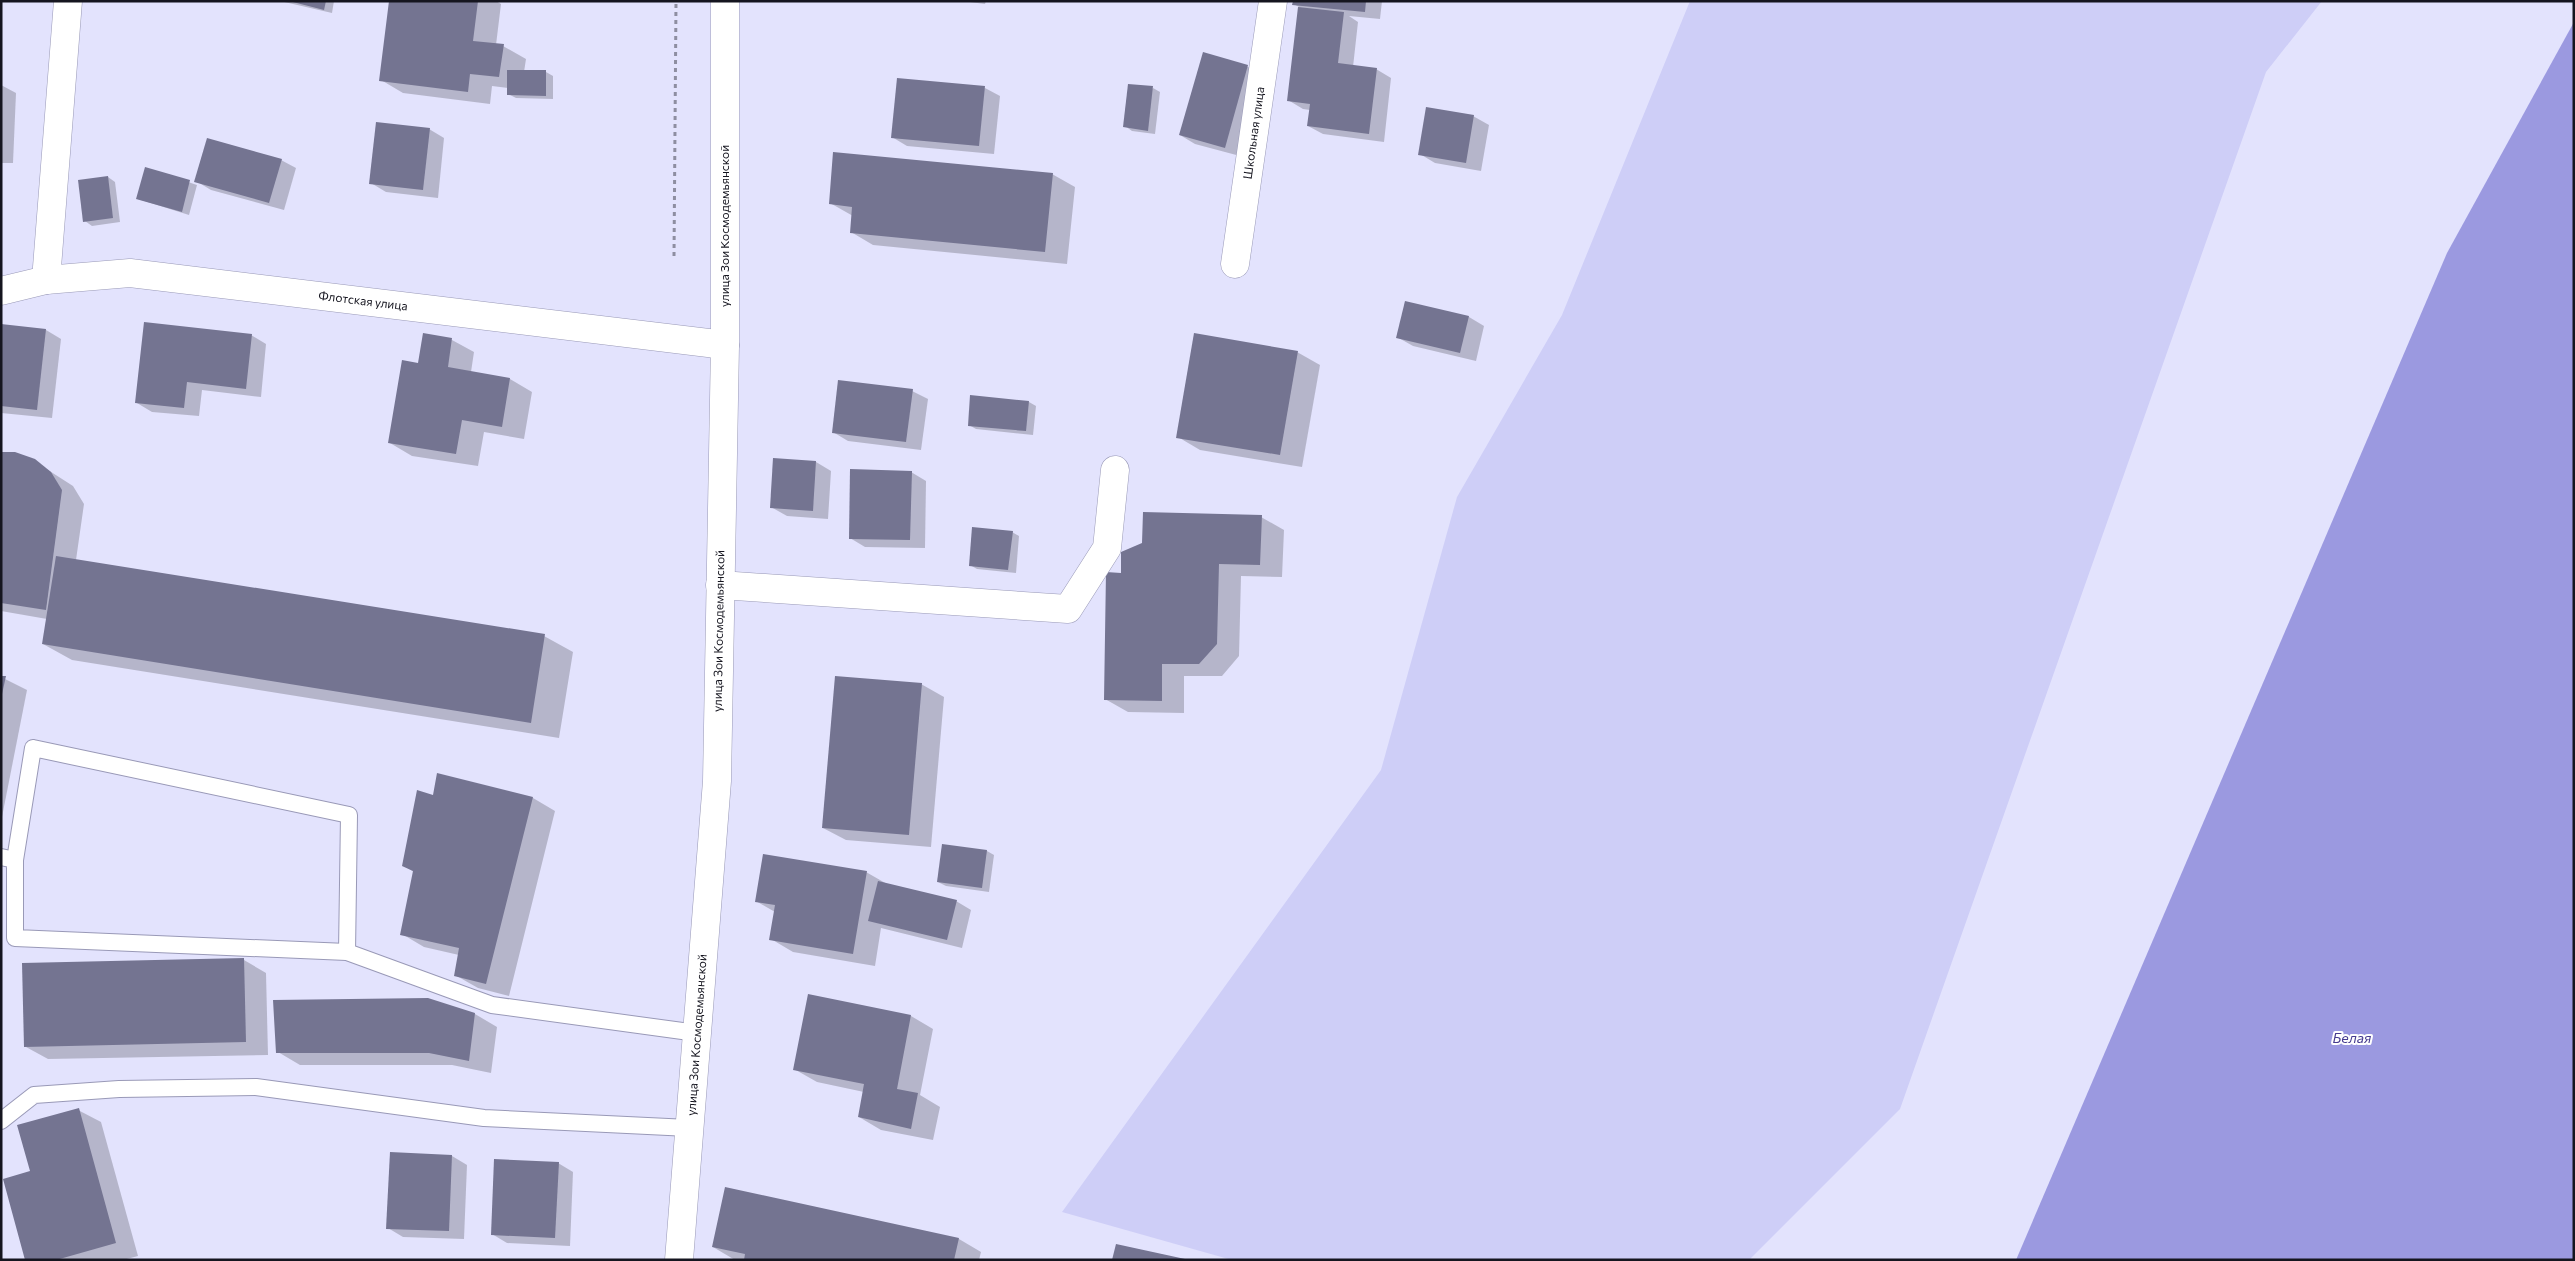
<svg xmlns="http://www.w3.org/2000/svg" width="2575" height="1261" font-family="Commissioner,sans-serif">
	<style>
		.green { fill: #cecef7 }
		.water { fill: #9b99e0 }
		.shadow { fill: #0003 }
		.building { fill: #747491 }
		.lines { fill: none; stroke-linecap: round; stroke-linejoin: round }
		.service-casing { stroke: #9999b7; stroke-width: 18 }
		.minor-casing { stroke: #9999b7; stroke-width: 29 }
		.tertiary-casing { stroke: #9999b7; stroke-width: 29 }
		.path { stroke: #8e8ea1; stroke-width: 3; stroke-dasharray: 4 4; stroke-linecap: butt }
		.service { stroke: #fff; stroke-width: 16 }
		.minor { stroke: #fff; stroke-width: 28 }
		.tertiary { stroke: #fff; stroke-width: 28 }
		.labels { text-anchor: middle; stroke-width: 4; stroke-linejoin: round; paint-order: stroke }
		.street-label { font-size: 12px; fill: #15151f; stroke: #fff }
		.water-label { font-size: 14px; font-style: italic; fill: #463b8f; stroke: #fff }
	</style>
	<rect width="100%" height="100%" fill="#e3e3fd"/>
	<path class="green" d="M 1690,1 L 2322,1 L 2266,72 L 1900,1109 L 1749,1260 L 1232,1260 L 1062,1212 L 1381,770 L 1457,497 L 1562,315 Z"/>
	<path class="water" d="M 2574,22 L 2574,1260 L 2016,1260 L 2447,253 Z"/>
	<g class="shadow">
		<path d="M 280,1 L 334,1 L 332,13 Z"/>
		<path d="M 391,1 L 496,1 L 501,4 L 496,45 L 503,46 L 526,59 L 524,72 L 546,72 L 553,76 L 553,99 L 516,98 L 508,94 L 508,88 L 492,86 L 490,104 L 403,93 L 381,80 Z"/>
		<path d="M 962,1 L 986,1 L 985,4 Z"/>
		<path d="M 1294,1 L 1382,1 L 1380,19 L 1349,16 L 1358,22 L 1353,67 L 1376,69 L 1391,78 L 1384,142 L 1323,134 L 1308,126 L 1310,110 L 1303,109 L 1288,100 L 1299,7 L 1294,4 Z"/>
		<path d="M 1204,54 L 1248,67 L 1263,75 L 1240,156 L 1195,144 L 1180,135 Z"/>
		<path d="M 1,85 L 16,93 L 13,163 L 1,163 Z"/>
		<path d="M 985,88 L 1000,96 L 994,154 L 907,146 L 892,137 Z"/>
		<path d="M 1153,88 L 1160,92 L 1155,134 L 1132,131 L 1125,126 Z"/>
		<path d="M 1473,116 L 1489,125 L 1481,171 L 1435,163 L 1420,154 Z"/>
		<path d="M 429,129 L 444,138 L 438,198 L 386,192 L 371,183 Z"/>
		<path d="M 281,160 L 296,168 L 284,210 L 211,190 L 196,181 Z"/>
		<path d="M 146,168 L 197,185 L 189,215 L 138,199 Z"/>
		<path d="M 1052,174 L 1075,187 L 1067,264 L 873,245 L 851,232 L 853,216 L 830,203 Z"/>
		<path d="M 108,177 L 115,182 L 120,222 L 92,226 L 85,221 Z"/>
		<path d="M 1406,302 L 1469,317 L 1484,326 L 1476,361 L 1413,346 L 1397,337 Z"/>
		<path d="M 1,325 L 46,330 L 61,339 L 52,418 L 1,413 Z"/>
		<path d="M 251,335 L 266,344 L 261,397 L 202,390 L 199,416 L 152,412 L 137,403 Z"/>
		<path d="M 424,335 L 452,340 L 474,352 L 471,372 L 510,379 L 532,392 L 524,439 L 484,432 L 478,466 L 412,456 L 390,443 L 419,364 Z"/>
		<path d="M 1297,352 L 1320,365 L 1302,467 L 1200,450 L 1178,437 Z"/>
		<path d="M 912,391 L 928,399 L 921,450 L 848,441 L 833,432 Z"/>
		<path d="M 1029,402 L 1036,406 L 1033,435 L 976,429 L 969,425 Z"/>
		<path d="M 1,453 L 34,461 L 73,486 L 84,504 L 76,560 L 544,636 L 573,652 L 559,738 L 72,660 L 43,644 L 47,619 L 1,611 Z"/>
		<path d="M 775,459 L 816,462 L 831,471 L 828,519 L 787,516 L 771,507 Z"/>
		<path d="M 911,472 L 926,481 L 925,548 L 865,547 L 850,538 Z"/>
		<path d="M 1261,517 L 1284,530 L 1282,577 L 1241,576 L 1239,656 L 1222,676 L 1184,676 L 1184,713 L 1128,712 L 1105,699 L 1122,574 Z"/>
		<path d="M 1012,532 L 1019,536 L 1016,573 L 977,569 L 970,565 Z"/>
		<path d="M 1,677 L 27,690 L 1,822 Z"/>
		<path d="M 921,684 L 944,697 L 931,847 L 846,840 L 823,828 Z"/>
		<path d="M 434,796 L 533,798 L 555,811 L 509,996 L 478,988 L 455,975 L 459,955 L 424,947 L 402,934 L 414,872 L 403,865 Z"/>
		<path d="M 943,845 L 987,851 L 994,855 L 989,892 L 946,886 L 938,882 Z"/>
		<path d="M 866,872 L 887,884 L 956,901 L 971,910 L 962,948 L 881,928 L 875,966 L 793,952 L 771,939 L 775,912 L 756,901 Z"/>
		<path d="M 244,960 L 266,973 L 268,1055 L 48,1059 L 26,1047 Z"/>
		<path d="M 809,996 L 911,1016 L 933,1029 L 920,1095 L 940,1107 L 933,1140 L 881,1130 L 859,1117 L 864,1092 L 817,1082 L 794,1069 Z"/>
		<path d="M 427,999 L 475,1014 L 497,1027 L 491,1073 L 452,1065 L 300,1065 L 278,1052 Z"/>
		<path d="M 78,1110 L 101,1122 L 138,1256 L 123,1260 L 27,1260 L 31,1172 Z"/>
		<path d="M 391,1154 L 452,1156 L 467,1165 L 464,1239 L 403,1237 L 388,1228 Z"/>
		<path d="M 558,1163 L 573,1172 L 570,1246 L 507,1243 L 492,1234 Z"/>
		<path d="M 959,1239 L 981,1252 L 979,1260 L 735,1260 L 713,1247 Z"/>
	</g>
	<g class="building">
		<path d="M 289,1 L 326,1 L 324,10 Z"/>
		<path d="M 389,1 L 478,1 L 473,41 L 504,44 L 499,77 L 470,74 L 468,92 L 379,81 Z"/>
		<path d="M 1293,1 L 1366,1 L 1365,12 L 1292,5 Z"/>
		<path d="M 1298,7 L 1344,12 L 1338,63 L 1377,68 L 1369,134 L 1307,126 L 1310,104 L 1287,101 Z"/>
		<path d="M 1203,52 L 1248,65 L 1225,148 L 1179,135 Z"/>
		<path d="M 507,70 L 546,70 L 546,96 L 507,95 Z"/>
		<path d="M 897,78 L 985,86 L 979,146 L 891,138 Z"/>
		<path d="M 1128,84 L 1153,86 L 1148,131 L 1123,127 Z"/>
		<path d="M 1426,107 L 1474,115 L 1466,163 L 1418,155 Z"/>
		<path d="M 376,122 L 430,128 L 423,190 L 369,184 Z"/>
		<path d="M 207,138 L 282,159 L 269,203 L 194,182 Z"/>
		<path d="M 833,152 L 1053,173 L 1045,252 L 850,233 L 852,207 L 829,204 Z"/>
		<path d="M 145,167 L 190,180 L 182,212 L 136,199 Z"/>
		<path d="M 108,176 L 113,218 L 83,222 L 78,180 Z"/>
		<path d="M 1405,301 L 1469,316 L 1460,353 L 1396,338 Z"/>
		<path d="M 144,322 L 252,334 L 246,389 L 187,382 L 184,408 L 135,403 Z"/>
		<path d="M 1,324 L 46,329 L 37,410 L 1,406 Z"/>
		<path d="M 423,333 L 452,338 L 448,367 L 510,378 L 502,427 L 462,420 L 456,454 L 388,443 L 402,360 L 418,363 Z"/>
		<path d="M 1194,333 L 1298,351 L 1280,455 L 1176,438 Z"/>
		<path d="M 838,380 L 913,389 L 906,442 L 832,433 Z"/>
		<path d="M 970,395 L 1029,401 L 1026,431 L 968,426 Z"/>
		<path d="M 1,452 L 15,452 L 35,459 L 51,472 L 62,490 L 46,610 L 1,603 Z"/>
		<path d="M 773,458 L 816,461 L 813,511 L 770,508 Z"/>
		<path d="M 850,469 L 912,471 L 910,540 L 849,539 Z"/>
		<path d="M 1143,512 L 1262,515 L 1260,565 L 1219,564 L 1217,644 L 1199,664 L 1162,664 L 1162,701 L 1104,700 L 1106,572 L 1121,573 L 1121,552 L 1142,543 Z"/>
		<path d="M 972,527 L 1013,531 L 1008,570 L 969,566 Z"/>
		<path d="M 56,556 L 545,634 L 531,723 L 42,644 Z"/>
		<path d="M 1,676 L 6,676 L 2,694 L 1,694 Z"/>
		<path d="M 835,676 L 922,683 L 909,835 L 822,828 Z"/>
		<path d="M 437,773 L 533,797 L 486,984 L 454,976 L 459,948 L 400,935 L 413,871 L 402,866 L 417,790 L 433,795 Z"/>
		<path d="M 942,844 L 987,850 L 982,888 L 937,882 Z"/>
		<path d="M 763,854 L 867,871 L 853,954 L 769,940 L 775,905 L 755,902 Z"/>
		<path d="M 878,881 L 957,900 L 947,940 L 868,921 Z"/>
		<path d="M 244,958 L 246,1042 L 24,1047 L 22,963 Z"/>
		<path d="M 808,994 L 911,1015 L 897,1089 L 918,1093 L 911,1129 L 858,1117 L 864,1084 L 793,1070 Z"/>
		<path d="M 428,998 L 475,1013 L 469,1061 L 429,1053 L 276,1053 L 273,1000 Z"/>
		<path d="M 79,1108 L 116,1243 L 56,1260 L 25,1260 L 3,1179 L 30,1171 L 17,1125 Z"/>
		<path d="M 390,1152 L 452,1155 L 449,1231 L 386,1229 Z"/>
		<path d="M 494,1159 L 559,1162 L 555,1238 L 491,1235 Z"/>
		<path d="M 725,1187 L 959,1238 L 954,1260 L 744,1260 L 745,1254 L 712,1247 Z"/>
		<path d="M 1116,1244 L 1185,1259 L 1185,1260 L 1112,1260 Z"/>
	</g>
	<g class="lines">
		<g class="service-casing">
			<g id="service">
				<path d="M 1,857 L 15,860 L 15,938 L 347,952 L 492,1005 L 697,1033"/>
				<path d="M 15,860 L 33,748 L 349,815 L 347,952"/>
				<path d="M 1,1121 L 34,1095 L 119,1089 L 256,1087 L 484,1118 L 689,1128"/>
			</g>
		</g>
		<g class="minor-casing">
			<g id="minor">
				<path d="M 1235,264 L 1273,1"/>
				<path d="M 46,280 L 68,1"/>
				<path d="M 1,291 L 46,280 L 130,273 L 725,345"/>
				<path d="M 720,585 L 1068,609 L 1107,548 L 1115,470"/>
			</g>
		</g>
		<g class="tertiary-casing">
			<path id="tertiary" d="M 679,1260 L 717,781 L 725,345 L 725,1"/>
		</g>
		<path class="path" d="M 674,256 L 676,1"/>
		<use href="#service" class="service"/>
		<use href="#minor" class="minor"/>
		<use href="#tertiary" class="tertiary"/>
	</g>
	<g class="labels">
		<g class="street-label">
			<text transform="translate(1254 133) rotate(-82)" y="4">Школьная улица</text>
			<text transform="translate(725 226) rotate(-90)" y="4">улица Зои Космодемьянской</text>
			<text transform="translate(363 301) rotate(7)" y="4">Флотская улица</text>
			<text transform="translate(719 631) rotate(-89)" y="4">улица Зои Космодемьянской</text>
			<text transform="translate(697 1035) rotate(-86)" y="4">улица Зои Космодемьянской</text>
		</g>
		<g class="water-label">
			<text x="2352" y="1043">Белая</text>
		</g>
	</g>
	<rect width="2575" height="1261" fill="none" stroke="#15151f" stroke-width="5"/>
</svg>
